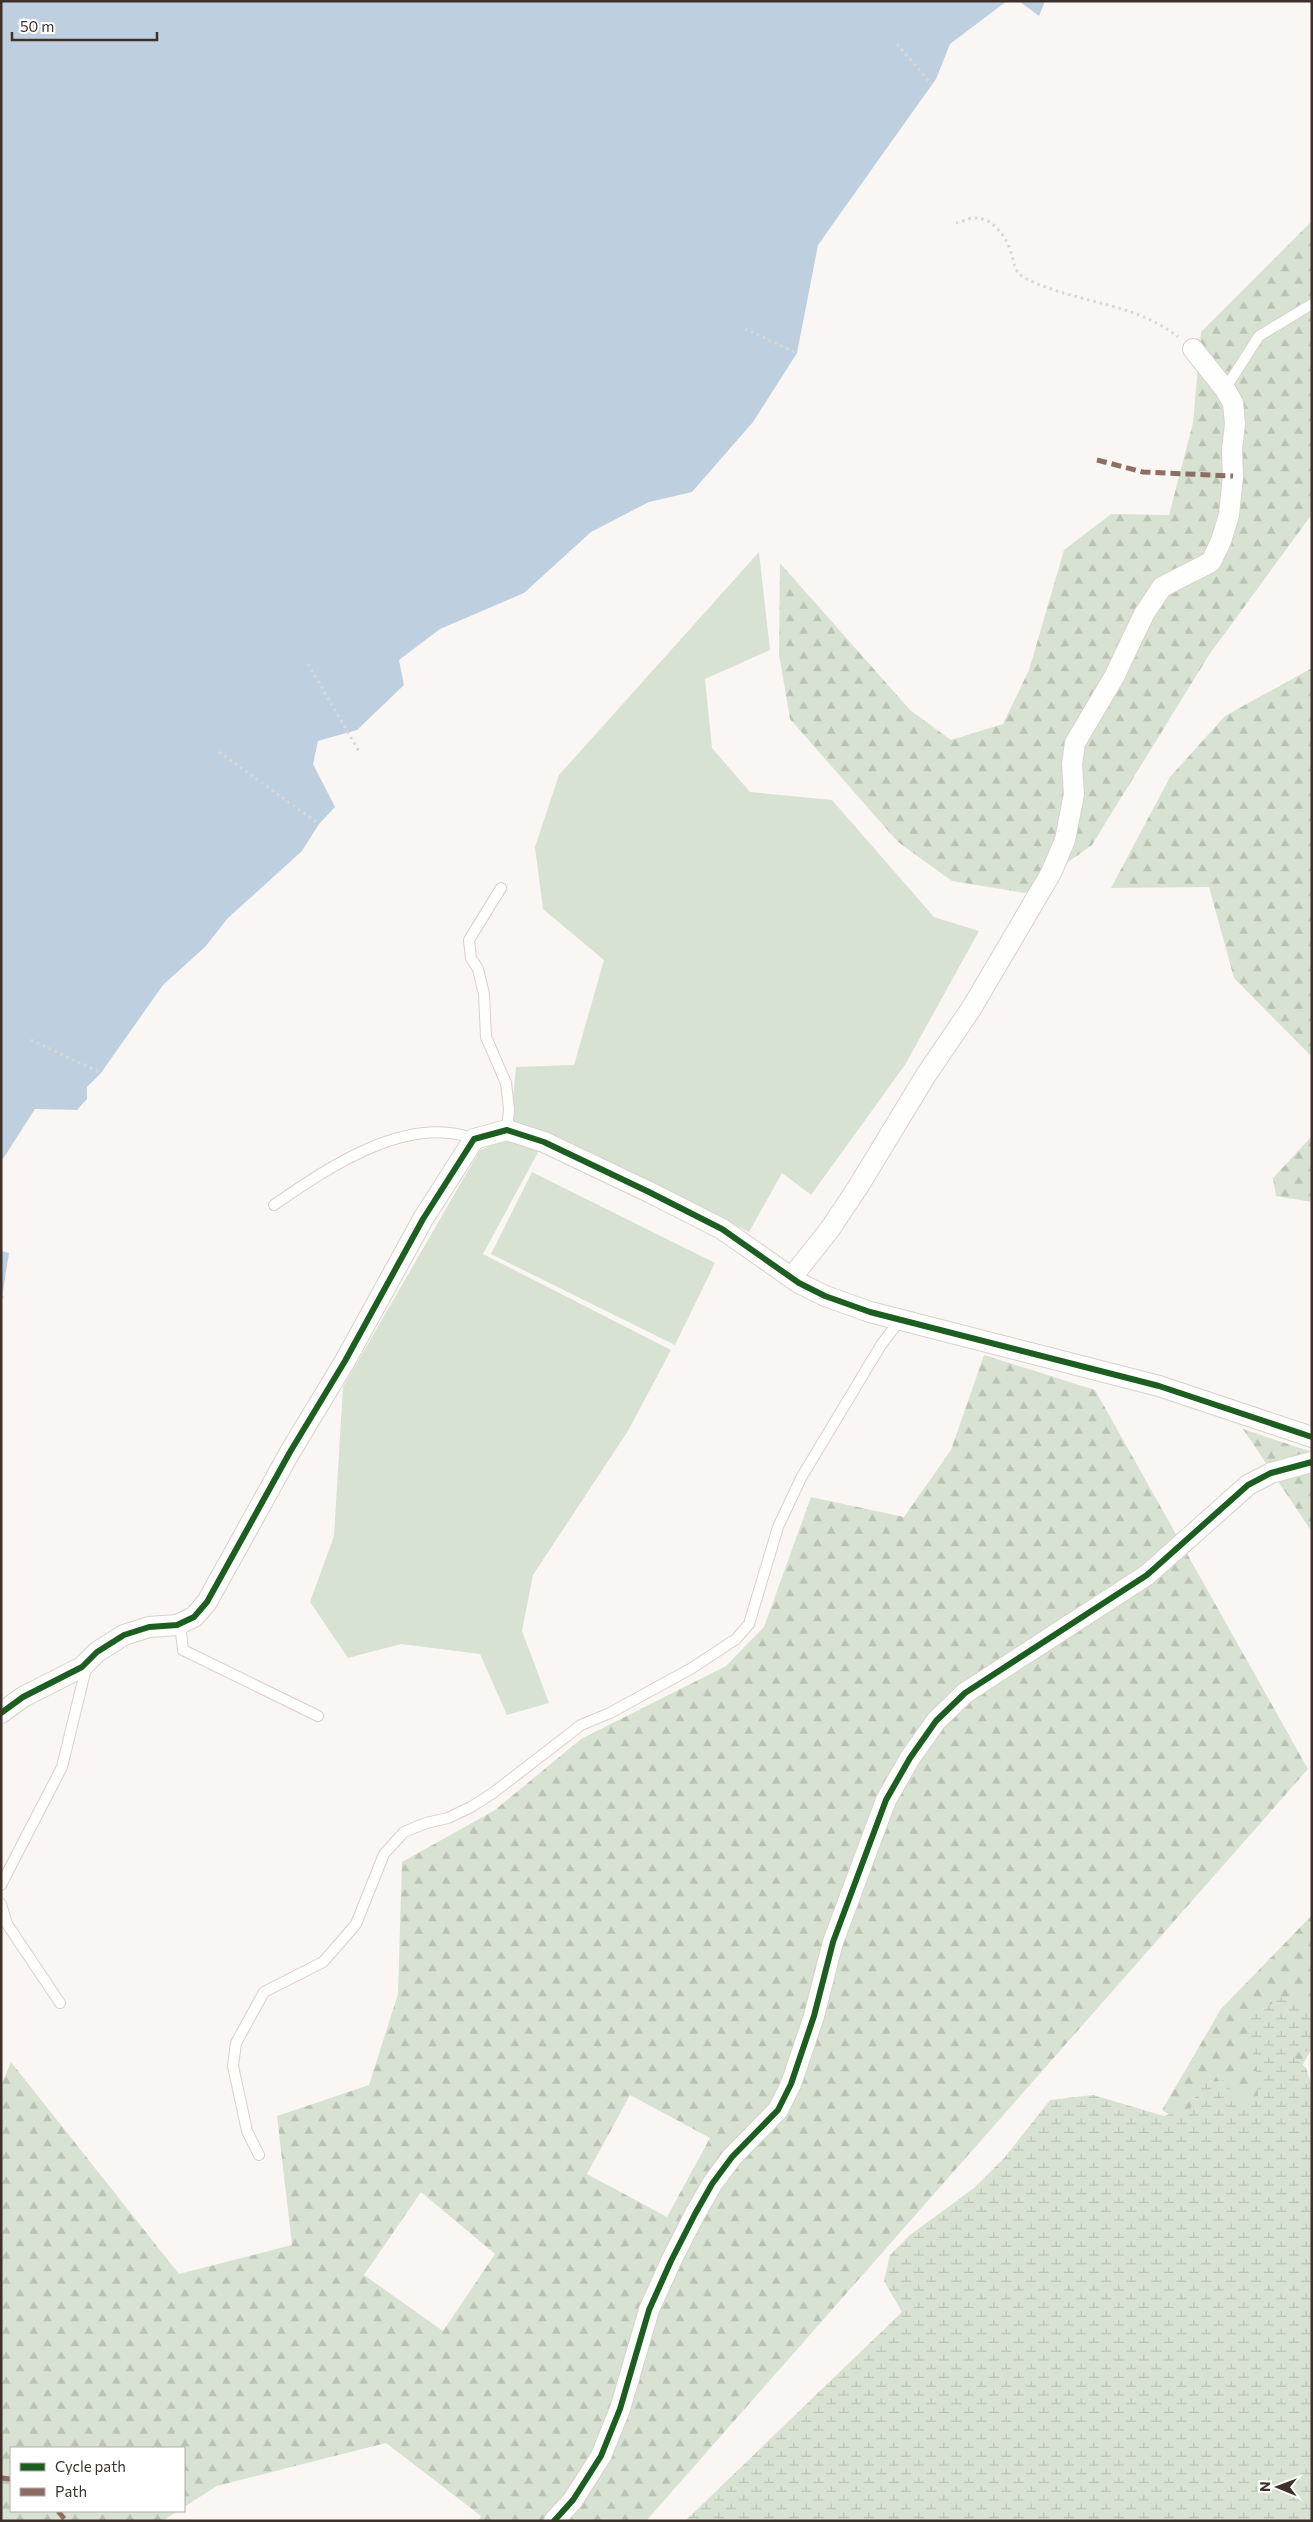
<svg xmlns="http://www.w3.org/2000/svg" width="1313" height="2522" font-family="Commissioner,sans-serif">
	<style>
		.green { fill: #d8e2d2 }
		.forest { fill: url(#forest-firs); fill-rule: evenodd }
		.wetland { fill: url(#wetland-marsh) }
		.water { fill: #bed0e0 }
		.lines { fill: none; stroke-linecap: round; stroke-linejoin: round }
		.lane-casing { stroke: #d8d0cc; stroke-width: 12 }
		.street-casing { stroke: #d8d0cc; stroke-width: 22 }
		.path { stroke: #d8d7d5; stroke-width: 3; stroke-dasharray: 2.5 4; stroke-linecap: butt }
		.lane { stroke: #fefefd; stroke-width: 10 }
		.street { stroke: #fefefd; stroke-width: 20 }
		.quiet { stroke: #8d6e63; stroke-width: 5; stroke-dasharray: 10 5; stroke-linecap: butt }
		.cycleway-casing { stroke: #fff; stroke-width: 9 }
		.cycleway { stroke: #1b5e20; stroke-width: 6 }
	</style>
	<defs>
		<pattern id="forest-firs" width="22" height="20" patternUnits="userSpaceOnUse" patternTransform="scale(1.25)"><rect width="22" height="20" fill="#d8e2d2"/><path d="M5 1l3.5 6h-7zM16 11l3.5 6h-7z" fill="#bac2b4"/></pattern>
		<pattern id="wetland-marsh" width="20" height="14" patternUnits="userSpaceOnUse" patternTransform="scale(1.25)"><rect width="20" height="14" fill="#d8e2d2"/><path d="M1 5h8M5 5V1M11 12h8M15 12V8" fill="none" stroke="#bac2b4"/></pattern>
	</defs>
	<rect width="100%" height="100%" fill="#faf6f4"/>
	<g class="green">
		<path d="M 759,552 L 770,650 L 705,679 L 712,748 L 750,792 L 832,800 L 934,917 L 979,931 L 905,1065 L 811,1195 L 782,1173 L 749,1232 L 584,1149 L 548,1134 L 483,1254 L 671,1350 L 628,1431 L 533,1575 L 522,1631 L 549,1703 L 507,1715 L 480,1654 L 401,1644 L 348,1658 L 310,1602 L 334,1536 L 343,1387 L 480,1150 L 509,1139 L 516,1067 L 574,1065 L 604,960 L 543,909 L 535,847 L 559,775 Z"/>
		<path d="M 532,1172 L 715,1263 L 675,1345 L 491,1254 Z"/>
	</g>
	<g class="forest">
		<path d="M 1312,221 L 1312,514 L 1209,655 L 1092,845 L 1025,893 L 952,881 L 898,842 L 790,719 L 779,654 L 780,563 L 910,710 L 951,740 L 1003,724 L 1029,670 L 1064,550 L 1111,514 L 1169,515 L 1193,423 L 1201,332 Z"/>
		<path d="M 1312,668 L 1312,1057 L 1234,978 L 1209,887 L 1111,888 L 1170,777 L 1225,716 Z"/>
		<path d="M 1312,1136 L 1312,1202 L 1276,1196 L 1273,1178 Z"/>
		<path d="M 984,1355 L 1095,1390 L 1308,1769 L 646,2521 L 478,2521 L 481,2516 L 386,2443 L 217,2486 L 184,2507 L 184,2448 L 11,2448 L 11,2511 L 178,2511 L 162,2521 L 1,2521 L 1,2086 L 11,2062 L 179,2274 L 292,2245 L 277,2116 L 369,2085 L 398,1994 L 402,1862 L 495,1810 L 581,1739 L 726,1666 L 764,1627 L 811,1497 L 904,1517 L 951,1450 ZM 630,2095 L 710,2138 L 667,2217 L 587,2174 ZM 421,2192 L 495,2254 L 443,2331 L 364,2275 Z"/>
		<path d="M 1243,1429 L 1312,1452 L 1312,1532 Z"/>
		<path d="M 1312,1915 L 1312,2048 L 1268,2128 L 1205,2139 L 1162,2110 L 1221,2009 Z"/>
	</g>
	<path class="wetland" d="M 1282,1997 L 1312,2005 L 1312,2051 L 1289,2053 L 1306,2068 L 1312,2086 L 1312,2521 L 685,2521 L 902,2312 L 884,2281 L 890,2255 L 910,2235 L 974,2188 L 1005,2157 L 1050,2100 L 1093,2095 L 1164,2116 L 1191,2108 L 1200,2084 L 1224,2080 L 1238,2100 L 1258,2099 L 1257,2074 L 1247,2020 Z"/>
	<g class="water">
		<path d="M 1,1 L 1007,1 L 950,44 L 936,79 L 818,245 L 797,353 L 753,422 L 692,492 L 649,502 L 591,532 L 524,593 L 440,629 L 399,660 L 404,685 L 357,730 L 318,741 L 313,764 L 335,807 L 319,824 L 302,851 L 228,918 L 205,947 L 163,985 L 101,1073 L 87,1087 L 87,1099 L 77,1110 L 35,1109 L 1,1162 Z"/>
		<path d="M 1019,1 L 1045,1 L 1039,16 Z"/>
		<path d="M 1,1251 L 9,1253 L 1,1304 Z"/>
	</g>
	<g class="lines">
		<g class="lane-casing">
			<g id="lane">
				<path d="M 1225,389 L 1259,336 L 1312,304"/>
				<path d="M 501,888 L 469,940 L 471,958 L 478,969 L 484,994 L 486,1037 L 506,1083 L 509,1109 L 507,1130"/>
				<path d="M 274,1205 C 327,1168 408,1113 474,1139"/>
				<path d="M 180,1623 L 183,1650 L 318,1716"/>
				<path d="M 1,1885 L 62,1767 L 87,1664"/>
				<path d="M 1,1904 L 7,1924 L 60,2003"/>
				<path d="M 259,2155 L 247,2131 L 233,2066 L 236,2043 L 264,1992 L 323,1962 L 338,1945 L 356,1924 L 384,1854 L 404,1832 L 426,1823 L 448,1818 L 471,1807 L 493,1793 L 581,1725 L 610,1713 L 692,1668 L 736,1639 L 749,1624 L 778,1527 L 801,1478 L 881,1345 L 900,1320"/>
			</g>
		</g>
		<g class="street-casing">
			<g id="street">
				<path d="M 792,1277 L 830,1229 L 858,1187 L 926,1075 L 971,1009 L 1051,873 L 1065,840 L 1074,794 L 1072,764 L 1075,743 L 1114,677 L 1144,614 L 1162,587 L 1211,562 L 1221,541 L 1229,515 L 1233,476 L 1232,450 L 1235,424 L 1233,403 L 1225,389 L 1193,349"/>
				<path d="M 1,1713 L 23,1697 L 82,1667 L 97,1652 L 124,1635 L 149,1627 L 177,1625 L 194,1617 L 207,1602 L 290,1452 L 345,1361 L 423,1219 L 474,1139 L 507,1130 L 544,1142 L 649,1192 L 722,1229 L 799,1283 L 825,1296 L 870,1312 L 1159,1386 L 1312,1437"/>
				<path d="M 554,2521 L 573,2500 L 601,2456 L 620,2409 L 649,2310 L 671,2261 L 695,2214 L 712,2184 L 732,2157 L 778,2110 L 791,2084 L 814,2016 L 833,1942 L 886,1800 L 910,1758 L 936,1721 L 965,1693 L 1147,1575 L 1248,1485 L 1271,1473 L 1312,1462"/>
			</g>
		</g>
		<g class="path">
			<path d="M 897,44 L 932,85"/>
			<path d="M 956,223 C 961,222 968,218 974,218 C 992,217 1006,236 1011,252 C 1014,262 1014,273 1025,278 C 1073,303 1135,302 1178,337"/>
			<path d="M 745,329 L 797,353"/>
			<path d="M 308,664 L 360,753"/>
			<path d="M 219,752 L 319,824"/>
			<path d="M 31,1040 L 101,1073"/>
			<path d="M 1,1297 L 4,1298"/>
		</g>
		<use href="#lane" class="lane"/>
		<use href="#street" class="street"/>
		<g class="quiet">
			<path d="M 1097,460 L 1143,472 L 1233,476"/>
			<path d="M 1,2478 L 11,2479"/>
			<path d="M 58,2511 L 66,2521"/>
		</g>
		<g class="cycleway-casing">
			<g id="cycleway">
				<path d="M 1,1713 L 23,1697 L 82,1667 L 97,1652 L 124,1635 L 149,1627 L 177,1625 L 194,1617 L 207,1602 L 290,1452 L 345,1361 L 423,1219 L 474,1139 L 507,1130 L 544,1142 L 649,1192 L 722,1229 L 799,1283 L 825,1296 L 870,1312 L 1159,1386 L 1312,1437"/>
				<path d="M 554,2521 L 573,2500 L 601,2456 L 620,2409 L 649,2310 L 671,2261 L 695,2214 L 712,2184 L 732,2157 L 778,2110 L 791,2084 L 814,2016 L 833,1942 L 886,1800 L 910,1758 L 936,1721 L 965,1693 L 1147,1575 L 1248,1485 L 1271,1473 L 1312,1462"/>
			</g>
		</g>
		<use href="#cycleway" class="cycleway"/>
	</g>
	<rect width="1313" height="2522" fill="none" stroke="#3d312a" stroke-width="5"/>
	<rect x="10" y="2447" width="175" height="65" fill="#ffffff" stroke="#b1adaa"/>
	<rect x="20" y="2463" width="25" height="8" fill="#1b5e20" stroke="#b1adaa"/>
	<text x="55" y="2472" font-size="15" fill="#3d312a">Cycle path</text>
	<rect x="20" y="2488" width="25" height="8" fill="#8d6e63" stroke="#b1adaa"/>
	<text x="55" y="2497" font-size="15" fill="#3d312a">Path</text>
	<g transform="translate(1278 2487) rotate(271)" stroke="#ffffff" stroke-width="4" paint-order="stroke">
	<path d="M0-4L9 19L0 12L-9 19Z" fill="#3d312a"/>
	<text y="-8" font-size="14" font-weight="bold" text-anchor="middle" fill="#3d312a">N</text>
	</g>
	<path d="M12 32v8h145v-8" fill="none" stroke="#3d312a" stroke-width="2.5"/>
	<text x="20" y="32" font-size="15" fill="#3d312a" stroke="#ffffff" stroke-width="4" paint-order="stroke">50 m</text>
</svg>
